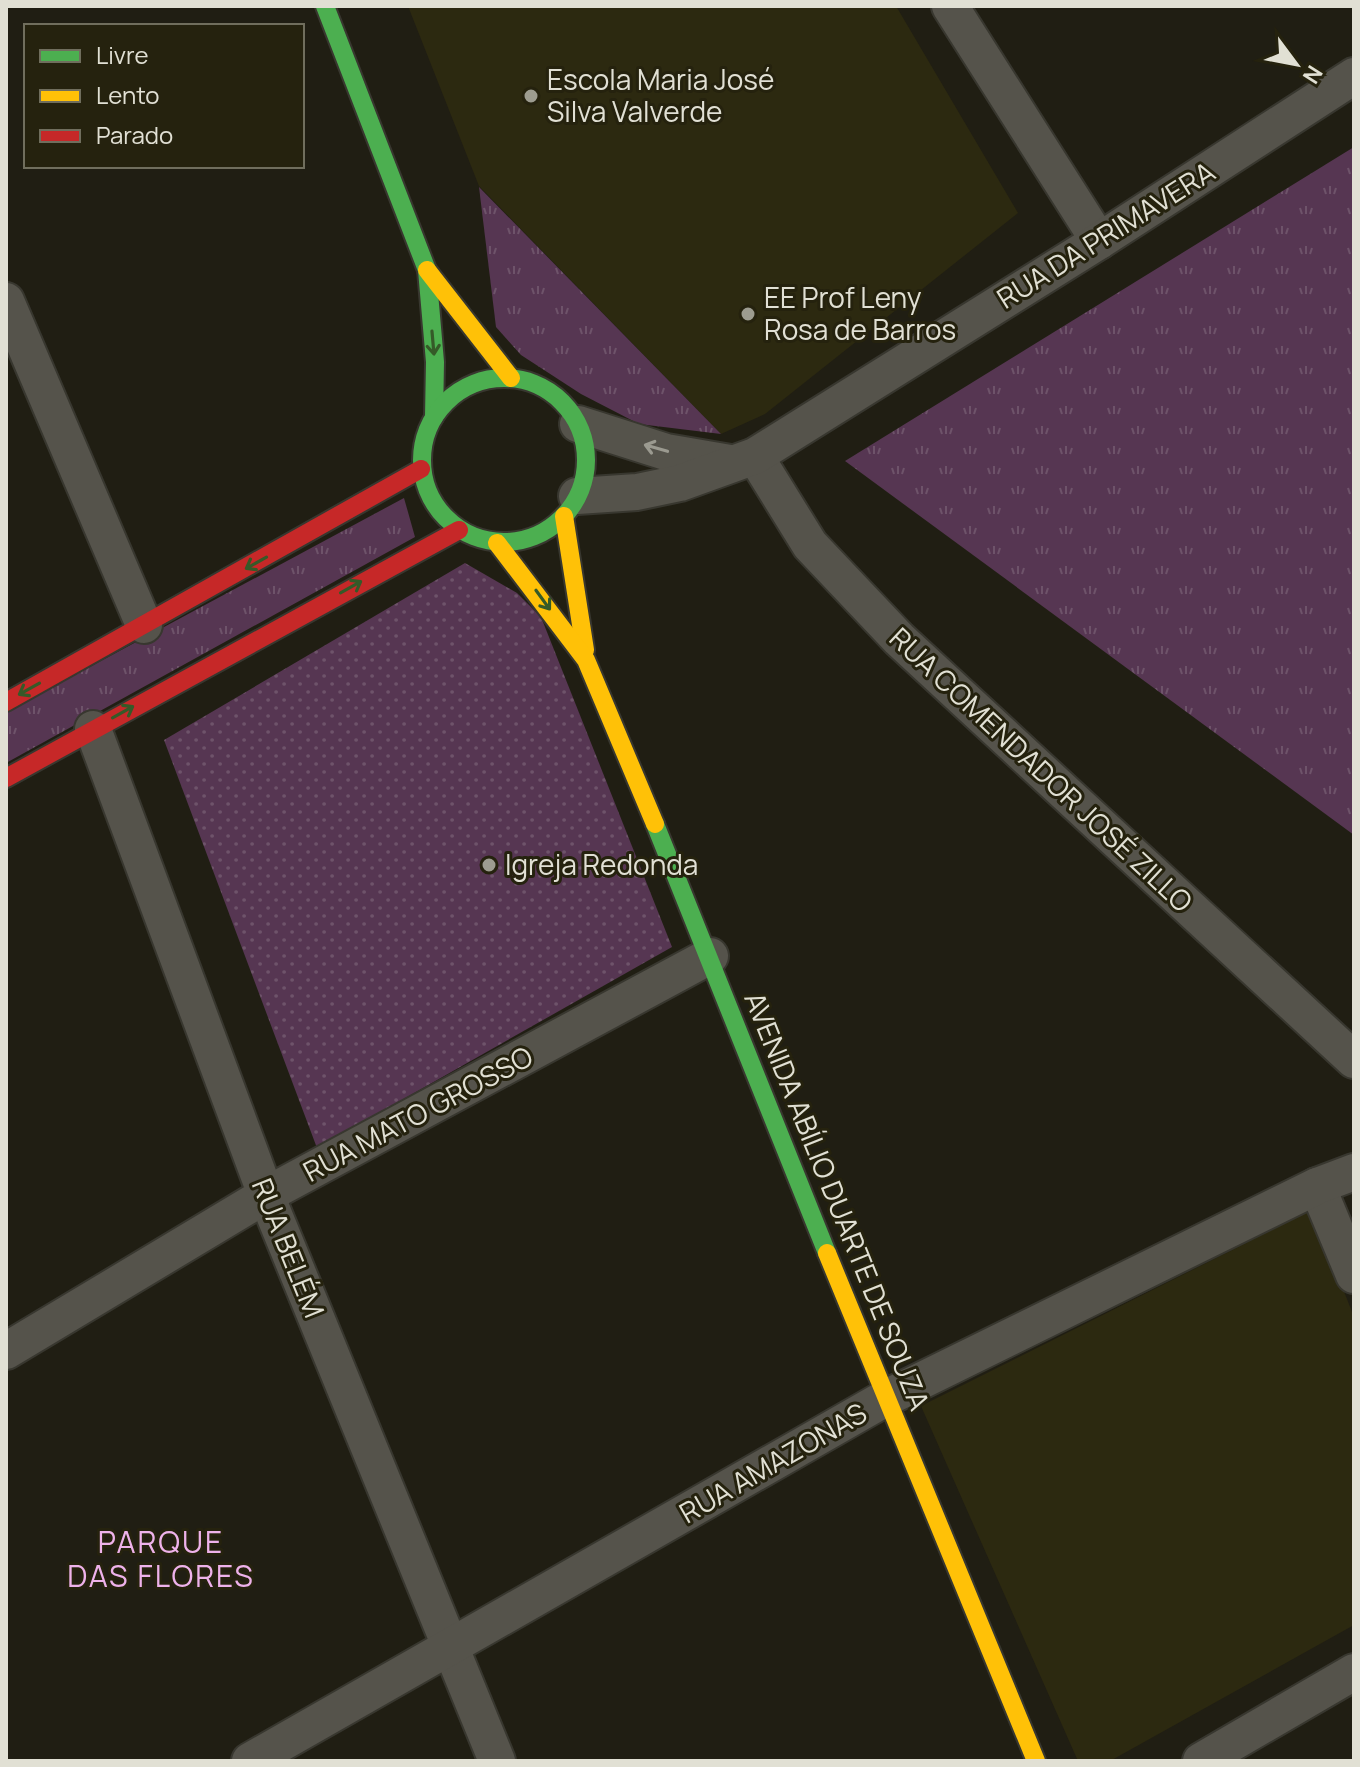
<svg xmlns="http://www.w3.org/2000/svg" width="1360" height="1767" font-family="Manrope,sans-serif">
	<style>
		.built { fill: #2c2910 }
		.grass { fill: url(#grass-tufts) }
		.park { fill: url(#park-dots) }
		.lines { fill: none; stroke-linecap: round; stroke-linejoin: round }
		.street-casing { stroke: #38372f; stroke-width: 40 }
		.fast-casing { stroke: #38372f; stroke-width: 22 }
		.slow-casing { stroke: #38372f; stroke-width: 22 }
		.jam-casing { stroke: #38372f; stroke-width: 22 }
		.street { stroke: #55534b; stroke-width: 36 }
		.fast { stroke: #4caf50; stroke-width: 18 }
		.slow { stroke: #ffc107; stroke-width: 18 }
		.jam { stroke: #c62828; stroke-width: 18 }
		.oneway { stroke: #355a28 }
		.oneway2 { stroke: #9b9a90 }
		.poi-dot { fill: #9d9c90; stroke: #25220e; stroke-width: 3 }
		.labels { text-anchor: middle; stroke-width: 6; stroke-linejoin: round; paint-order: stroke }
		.poi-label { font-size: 28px; fill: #e1e0d4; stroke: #25220e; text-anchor: start }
		.street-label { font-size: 28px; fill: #e1e0d4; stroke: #25220e }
		.neighbourhood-label { font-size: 30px; letter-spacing: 2px; fill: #eeb2ea; stroke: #25220e }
	</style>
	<defs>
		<pattern id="grass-tufts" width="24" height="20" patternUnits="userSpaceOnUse" patternTransform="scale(2)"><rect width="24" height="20" fill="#563652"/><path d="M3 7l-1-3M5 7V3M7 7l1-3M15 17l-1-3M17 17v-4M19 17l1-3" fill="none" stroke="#6e536a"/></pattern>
		<pattern id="park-dots" width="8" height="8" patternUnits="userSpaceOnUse" patternTransform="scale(2)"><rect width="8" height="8" fill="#563652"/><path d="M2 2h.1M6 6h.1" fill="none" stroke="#6e536a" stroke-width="1.8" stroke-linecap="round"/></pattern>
	</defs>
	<rect width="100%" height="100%" fill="#201e13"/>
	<g class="built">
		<path d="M 408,6 L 896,6 L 1018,213 L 765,414 L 721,434 L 479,186 Z"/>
		<path d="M 1312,1210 L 1354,1317 L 1354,1625 L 1110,1761 L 1078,1761 L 921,1406 Z"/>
	</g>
	<g class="grass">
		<path d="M 1354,147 L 1354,835 L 845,461 Z"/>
		<path d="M 479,187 L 721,434 L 639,424 L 581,394 L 521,355 L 496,327 Z"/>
		<path d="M 404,498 L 415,537 L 6,763 L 6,712 Z"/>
	</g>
	<path class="park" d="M 465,563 L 517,593 L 541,617 L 672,947 L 317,1148 L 164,740 Z"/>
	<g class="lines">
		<g class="street-casing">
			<g id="street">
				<path d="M 950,6 L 1099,241"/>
				<path d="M 6,301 L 144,625"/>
				<path d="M 578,424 L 666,452 L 730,463"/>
				<path d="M 755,456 L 810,545 L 899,639 L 1354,1060"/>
				<path d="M 577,496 L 637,492 L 680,483 L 755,456 L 1099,241 L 1354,76"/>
				<path d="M 93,729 L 266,1195 L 497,1761"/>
				<path d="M 1317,1186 L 1354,1275"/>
				<path d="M 6,1351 L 266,1195 L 710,956"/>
				<path d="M 250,1761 L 884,1399 L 1317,1186 L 1354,1172"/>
				<path d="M 1201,1761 L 1354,1672"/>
			</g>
		</g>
		<g class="fast-casing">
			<g id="fast">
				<path d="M 325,6 L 427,270 L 435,362 L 434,417"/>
				<circle cx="504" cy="460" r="82"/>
				<path d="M 655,824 L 827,1253"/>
			</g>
		</g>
		<g class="slow-casing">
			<g id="slow">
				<path d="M 427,270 L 511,378"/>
				<path d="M 564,516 L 585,650"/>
				<path d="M 497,543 L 586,660 L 655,824"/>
				<path d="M 827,1253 L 1036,1761"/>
			</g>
		</g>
		<g class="jam-casing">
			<g id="jam">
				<path d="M 6,702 L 421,469"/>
				<path d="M 6,778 L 459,530"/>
			</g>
		</g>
		<use href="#street" class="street"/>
		<use href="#fast" class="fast"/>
		<use href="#slow" class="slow"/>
		<use href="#jam" class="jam"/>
	</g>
	<defs><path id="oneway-shaft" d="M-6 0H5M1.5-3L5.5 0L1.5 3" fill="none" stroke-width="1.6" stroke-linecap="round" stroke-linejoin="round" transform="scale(2)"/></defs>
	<g class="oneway">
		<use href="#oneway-shaft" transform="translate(433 343) rotate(85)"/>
		<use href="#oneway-shaft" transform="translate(256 563) rotate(151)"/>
		<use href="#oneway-shaft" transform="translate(351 587) rotate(-29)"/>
		<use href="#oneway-shaft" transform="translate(543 600) rotate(54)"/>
		<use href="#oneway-shaft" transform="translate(29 689) rotate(151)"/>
		<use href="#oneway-shaft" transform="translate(123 712) rotate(-29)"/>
	</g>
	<use class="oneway2" href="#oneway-shaft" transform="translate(656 448) rotate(-164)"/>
	<g class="poi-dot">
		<circle cx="531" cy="96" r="8"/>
		<circle cx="748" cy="314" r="8"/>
		<circle cx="489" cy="865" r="8"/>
	</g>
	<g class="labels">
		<g class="poi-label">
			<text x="547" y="90">Escola Maria José<tspan x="547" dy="32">Silva Valverde</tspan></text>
			<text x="764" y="308">EE Prof Leny<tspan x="764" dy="32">Rosa de Barros</tspan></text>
			<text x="505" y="875">Igreja Redonda</text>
		</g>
		<g class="street-label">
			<text transform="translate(1106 235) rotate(-32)" y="10">RUA DA PRIMAVERA</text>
			<text transform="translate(1041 770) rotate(43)" y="10">RUA COMENDADOR JOSÉ ZILLO</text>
			<text transform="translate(418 1114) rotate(-28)" y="10">RUA MATO GROSSO</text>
			<text transform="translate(837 1201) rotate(68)" y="10">AVENIDA ABÍLIO DUARTE DE SOUZA</text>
			<text transform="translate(288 1248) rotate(68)" y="10">RUA BELÉM</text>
			<text transform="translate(773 1463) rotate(-30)" y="10">RUA AMAZONAS</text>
		</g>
		<g class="neighbourhood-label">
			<text x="161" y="1553">PARQUE<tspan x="161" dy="34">DAS FLORES</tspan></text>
		</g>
	</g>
	<rect width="1360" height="1767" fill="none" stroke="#e1e0d4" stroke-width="16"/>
	<rect x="24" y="24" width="280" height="144" fill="#25220e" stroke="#706e5d" stroke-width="2"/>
	<rect x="40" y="50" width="40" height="12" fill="#4caf50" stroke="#706e5d" stroke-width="2"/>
	<text x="96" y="64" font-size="24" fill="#e1e0d4">Livre</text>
	<rect x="40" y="90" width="40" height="12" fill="#ffc107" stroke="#706e5d" stroke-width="2"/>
	<text x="96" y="104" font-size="24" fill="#e1e0d4">Lento</text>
	<rect x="40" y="130" width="40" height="12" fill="#c62828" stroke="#706e5d" stroke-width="2"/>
	<text x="96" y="144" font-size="24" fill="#e1e0d4">Parado</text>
	<g transform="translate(1296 64) rotate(122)" stroke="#25220e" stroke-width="6" paint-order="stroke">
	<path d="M0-6L14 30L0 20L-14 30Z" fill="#e1e0d4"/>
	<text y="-12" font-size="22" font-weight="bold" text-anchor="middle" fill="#e1e0d4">N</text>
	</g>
</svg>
